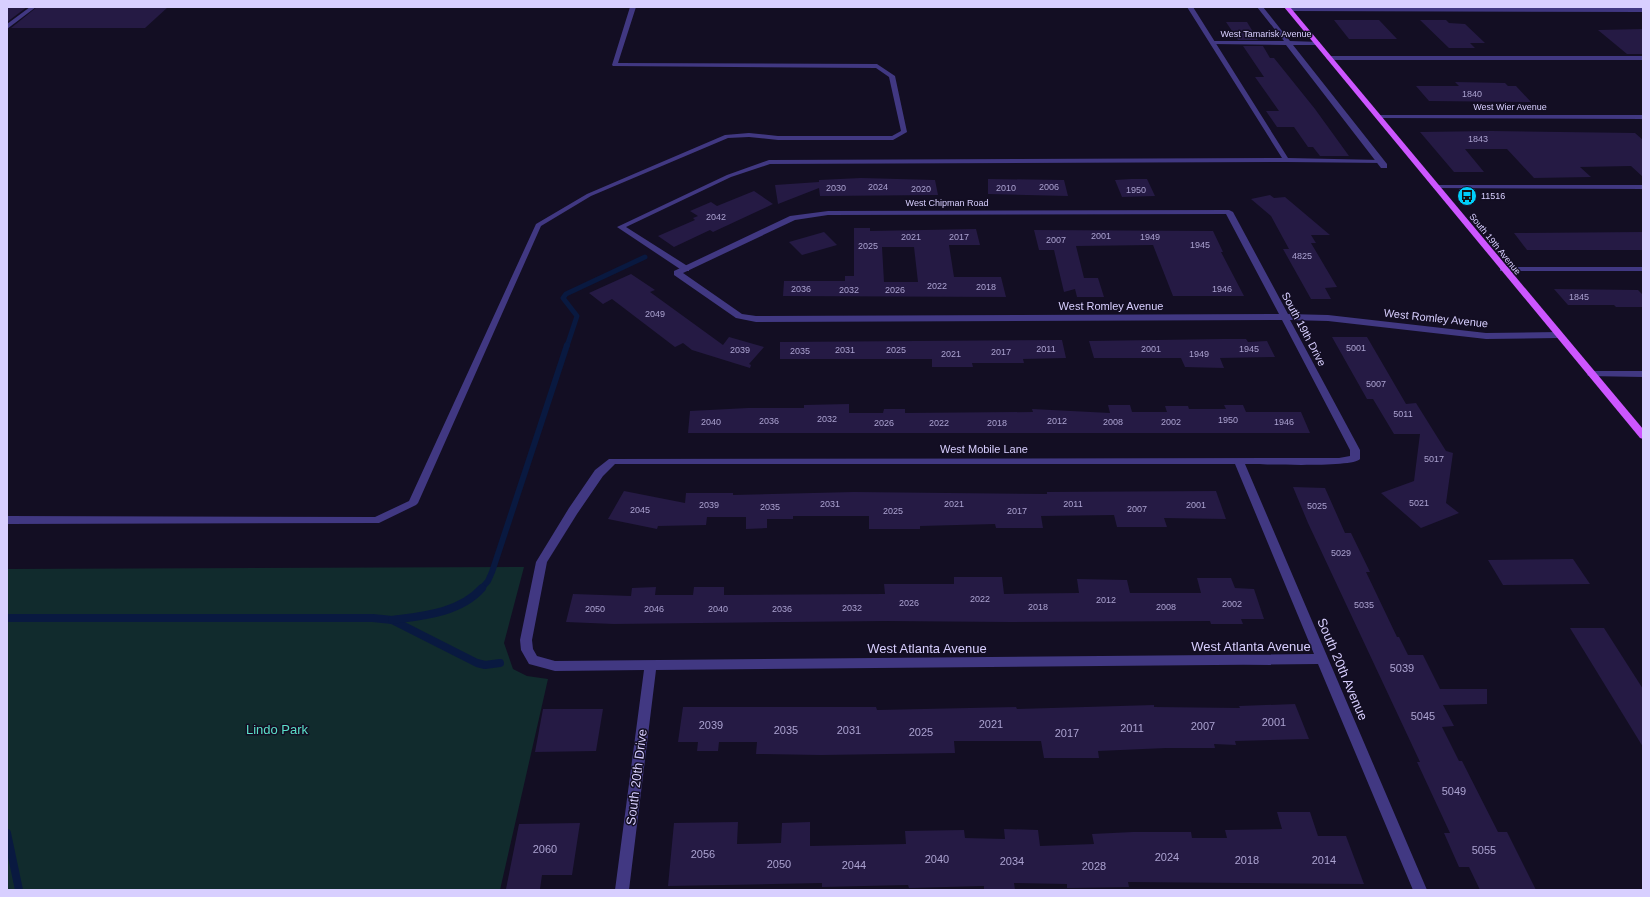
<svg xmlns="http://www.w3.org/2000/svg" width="1650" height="897" font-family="Arial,sans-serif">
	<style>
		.green { fill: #112b2d }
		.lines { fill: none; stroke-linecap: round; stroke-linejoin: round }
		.stream-far2 { stroke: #091940; stroke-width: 5 }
		.stream-far1 { stroke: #091940; stroke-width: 6 }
		.stream { stroke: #091940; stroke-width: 8 }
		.building { fill: #251a44; fill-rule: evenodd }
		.service { fill: #413882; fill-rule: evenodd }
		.minor { fill: #413882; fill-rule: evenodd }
		.primary { fill: #cd56ff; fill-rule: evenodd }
		.labels { text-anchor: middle; stroke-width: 3; stroke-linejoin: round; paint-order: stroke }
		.far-street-label { font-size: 9px; fill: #d8cfff; stroke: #130e23 }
		.number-label { font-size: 9px; fill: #aba2d0 }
		.far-poi-label { font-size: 9px; fill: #d8cfff; stroke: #130e23; text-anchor: start }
		.street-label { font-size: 11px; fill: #d8cfff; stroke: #130e23 }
		.near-number-label { font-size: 11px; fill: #aba2d0 }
		.near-street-label { font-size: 13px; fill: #d8cfff; stroke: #130e23 }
		.near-park-label { font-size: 13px; fill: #5be0c9; stroke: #130e23 }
	</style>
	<rect width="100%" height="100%" fill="#130e23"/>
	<path class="green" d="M 524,567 L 504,643 L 513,669 L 527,676 L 548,679 L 500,890 L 7,890 L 7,569 Z"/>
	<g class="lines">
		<path class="stream-far2" d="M 567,346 L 577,316 L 563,298 L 566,294 L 645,257"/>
		<path class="stream-far1" d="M 481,589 L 488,581 L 492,572 L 567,345"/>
		<g class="stream">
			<path d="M 7,618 L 373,618 L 392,620 L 477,663 L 485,665 L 500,663"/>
			<path d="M 392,620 C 422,616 460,613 482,588"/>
			<path d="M 7,833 L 19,890"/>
		</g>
	</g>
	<g class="building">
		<path d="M 7,7 L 27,7 L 7,22 Z"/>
		<path d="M 37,7 L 168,7 L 145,28 L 11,28 Z"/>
		<path d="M 1334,20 L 1379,20 L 1397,39 L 1349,39 Z"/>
		<path d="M 1420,20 L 1446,20 L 1449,23 L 1465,24 L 1485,43 L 1470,43 L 1475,48 L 1449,48 Z"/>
		<path d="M 1226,22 L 1247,22 L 1258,40 L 1238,40 Z"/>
		<path d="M 1643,29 L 1643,54 L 1627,54 L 1598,30 Z"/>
		<path d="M 1243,46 L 1263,46 L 1270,58 L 1274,58 L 1315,109 L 1349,156 L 1320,156 L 1313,147 L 1308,147 L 1294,127 L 1277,127 L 1266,111 L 1279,111 L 1255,77 L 1264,77 Z"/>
		<path d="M 1455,82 L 1505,83 L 1508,86 L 1516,86 L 1531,102 L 1429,101 L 1416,86 L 1459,86 Z"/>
		<path d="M 1492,131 L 1635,133 L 1643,140 L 1643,177 L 1631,166 L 1580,167 L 1591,177 L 1534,178 L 1507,149 L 1465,149 L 1484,172 L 1454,172 L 1420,132 Z"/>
		<path d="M 861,178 L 935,180 L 938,195 L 820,196 L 819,188 L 778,204 L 775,185 L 819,182 L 819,180 Z"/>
		<path d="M 988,179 L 1064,180 L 1068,196 L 988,194 Z"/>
		<path d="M 1131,179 L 1147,179 L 1155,196 L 1122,197 L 1115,180 Z"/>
		<path d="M 754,191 L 773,204 L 713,232 L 710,230 L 674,247 L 658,236 L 695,220 L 693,218 L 698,216 L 690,211 L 711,202 L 717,206 Z"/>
		<path d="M 1270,195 L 1274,198 L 1285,197 L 1330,235 L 1311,235 L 1316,243 L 1311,243 L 1337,287 L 1325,288 L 1331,299 L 1311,299 L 1283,249 L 1289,249 L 1271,216 L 1251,199 Z"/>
		<path d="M 854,228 L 870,228 L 870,231 L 976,229 L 980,245 L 949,245 L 954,277 L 1001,277 L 1006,297 L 783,296 L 784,281 L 845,281 L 845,276 L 854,276 ZM 882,247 L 914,247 L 918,282 L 884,282 Z"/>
		<path d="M 1034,230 L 1213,231 L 1223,252 L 1221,252 L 1244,296 L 1173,296 L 1153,245 L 1076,246 L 1084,278 L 1098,278 L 1104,297 L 1077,297 L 1075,289 L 1064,292 L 1054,250 L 1039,250 Z"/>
		<path d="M 824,232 L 837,245 L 802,255 L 789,242 Z"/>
		<path d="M 1643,232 L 1643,250 L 1527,250 L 1514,233 Z"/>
		<path d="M 631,274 L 655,290 L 650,292 L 723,345 L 729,337 L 764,347 L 749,364 L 751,365 L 750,368 L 692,350 L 683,343 L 675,347 L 612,299 L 603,304 L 589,293 Z"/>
		<path d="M 1554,289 L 1638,290 L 1643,295 L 1643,307 L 1616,307 L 1614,305 L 1568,305 Z"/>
		<path d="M 1332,337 L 1367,337 L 1406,404 L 1416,403 L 1446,451 L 1453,453 L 1446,503 L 1459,513 L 1421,528 L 1381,493 L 1414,481 L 1420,434 L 1394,434 L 1373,399 L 1367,399 Z"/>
		<path d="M 1222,339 L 1246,339 L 1248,342 L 1267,341 L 1275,357 L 1220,358 L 1224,368 L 1185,367 L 1181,358 L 1094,358 L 1089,341 Z"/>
		<path d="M 1062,340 L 1066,358 L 1023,359 L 1024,363 L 972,363 L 973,367 L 932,367 L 932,359 L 780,359 L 780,342 Z"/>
		<path d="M 849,404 L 849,413 L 883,413 L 884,409 L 905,409 L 905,413 L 1033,412 L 1032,409 L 1110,413 L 1108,405 L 1130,405 L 1132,412 L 1167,412 L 1165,406 L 1188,406 L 1189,409 L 1226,409 L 1224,405 L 1243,405 L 1246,412 L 1301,412 L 1310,433 L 688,433 L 690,411 L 748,408 L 804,408 L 804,405 Z"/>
		<path d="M 1293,487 L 1325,488 L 1345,533 L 1351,533 L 1370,572 L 1366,572 L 1397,637 L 1399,637 L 1408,655 L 1423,655 L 1440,689 L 1487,689 L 1487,704 L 1443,705 L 1454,726 L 1442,727 L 1459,761 L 1462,761 L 1498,832 L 1507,832 L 1536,890 L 1480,890 L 1469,867 L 1459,867 L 1444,833 L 1450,833 L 1417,762 L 1420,762 L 1308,523 Z"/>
		<path d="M 624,491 L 685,503 L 686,493 L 733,493 L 733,495 L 854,492 L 1047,494 L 1047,492 L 1216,491 L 1226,519 L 1164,518 L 1167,527 L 1117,527 L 1114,515 L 1041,516 L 1043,528 L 996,528 L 995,524 L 920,526 L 920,529 L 869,529 L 869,516 L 793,516 L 793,519 L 767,519 L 767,528 L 746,529 L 746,517 L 707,517 L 706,525 L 658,526 L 657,529 L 608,519 Z"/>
		<path d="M 1573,559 L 1590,584 L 1503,585 L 1488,560 Z"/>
		<path d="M 954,577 L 1002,577 L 1004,594 L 1079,593 L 1077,579 L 1127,580 L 1130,593 L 1201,593 L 1197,578 L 1231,578 L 1235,588 L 1254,589 L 1264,619 L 1241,619 L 1243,624 L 1211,624 L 1210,621 L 1008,622 L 886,621 L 614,624 L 566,622 L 573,594 L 631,596 L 632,588 L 656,587 L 655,595 L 693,595 L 694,587 L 724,587 L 724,595 L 885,594 L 884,584 L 954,584 Z"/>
		<path d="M 1570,628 L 1604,628 L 1643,689 L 1643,747 Z"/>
		<path d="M 1295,704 L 1309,739 L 1235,741 L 1236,745 L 1214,744 L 1215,748 L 1166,748 L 1098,751 L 1099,758 L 1044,758 L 1041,741 L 954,741 L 955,753 L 821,755 L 756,754 L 757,742 L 719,742 L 718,751 L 697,751 L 698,742 L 678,742 L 683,707 L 876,707 L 877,710 L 1016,707 L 1017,709 L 1154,705 L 1154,707 L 1240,708 L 1239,706 Z"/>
		<path d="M 543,709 L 603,709 L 596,751 L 535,752 Z"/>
		<path d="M 1277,812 L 1310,812 L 1318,836 L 1346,836 L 1364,884 L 1128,882 L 1129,887 L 1067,888 L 1067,884 L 1014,883 L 1015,890 L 984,890 L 984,886 L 909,888 L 908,885 L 822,887 L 822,883 L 668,886 L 674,823 L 738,822 L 737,844 L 781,843 L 782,823 L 810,822 L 810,846 L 906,844 L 905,831 L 964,830 L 965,838 L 1005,839 L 1004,829 L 1038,830 L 1040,846 L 1094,844 L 1092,834 L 1133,832 L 1191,832 L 1192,838 L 1227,838 L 1225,830 L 1282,829 Z"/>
		<path d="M 580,823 L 572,875 L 542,875 L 540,889 L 506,889 L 519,824 Z"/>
	</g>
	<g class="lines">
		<g class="service">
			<path d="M 30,7 L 36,7 L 7,29 L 7,24 Z"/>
			<path d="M 630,7 L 636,7 L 618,63 L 877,64 L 895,76 L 907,132 L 893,140 L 778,140 L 749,137 L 728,138 L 591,196 L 541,226 L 418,503 L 416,505 L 379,523 L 7,524 L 7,516 L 375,517 L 409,501 L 536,224 L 587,194 L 725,135 L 749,133 L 778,136 L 892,136 L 901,131 L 889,77 L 876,68 L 613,66 L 612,65 Z"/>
			<path d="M 1187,7 L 1193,7 L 1288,158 L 1381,160 L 1383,161 L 1383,163 L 1286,162 L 770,164 L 731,177 L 626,227 L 689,267 L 689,271 L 683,271 L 617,227 L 727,175 L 769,160 L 1282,158 Z"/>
			<path d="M 1643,56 L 1643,60 L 1329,60 L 1326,58 L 1329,56 Z"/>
			<path d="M 1435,185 L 1643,185 L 1643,189 L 1433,188 L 1433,186 Z"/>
			<path d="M 1591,371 L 1643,371 L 1643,377 L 1588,376 L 1587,374 Z"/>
		</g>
		<g class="minor">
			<path d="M 1257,7 L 1263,7 L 1290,41 L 1320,42 L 1320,44 L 1318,45 L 1293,45 L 1387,164 L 1387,168 L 1381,168 L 1286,45 L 1212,44 L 1212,42 L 1214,41 L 1284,41 Z"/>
			<path d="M 1287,8 L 1643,8 L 1643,12 L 1289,11 L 1287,10 Z"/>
			<path d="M 1375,115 L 1643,115 L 1643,119 L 1377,118 L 1375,117 Z"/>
			<path d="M 1229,210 L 1233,212 L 1288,314 L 1328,315 L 1486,333 L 1559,332 L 1563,335 L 1559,338 L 1486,339 L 1328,321 L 1290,320 L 1360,450 L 1360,459 C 1354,468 1261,464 1245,464 L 1427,890 L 1413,890 L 1318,664 L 656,670 L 629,890 L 615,890 L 644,670 L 555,671 L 529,664 L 521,650 L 520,640 L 536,562 L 569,508 L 595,470 L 609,459 L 1339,458 L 1350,456 L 1350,450 L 1282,320 L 756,322 L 736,318 L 674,275 L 674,271 L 790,216 L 828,211 ZM 1226,214 L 1279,314 L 756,316 L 742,314 L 683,273 L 795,220 L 828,215 ZM 615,464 L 1235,464 L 1314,654 L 555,661 L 537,656 L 533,649 L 532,640 L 547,562 L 577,514 L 603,476 Z"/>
			<rect x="1500" y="267" width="143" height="4"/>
		</g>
		<path class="primary" d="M 1284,7 L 1290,7 L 1643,429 L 1643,439 L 1640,438 Z"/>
	</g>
	<defs>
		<g id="bus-disc" transform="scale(1)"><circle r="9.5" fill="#00cefa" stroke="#130e23"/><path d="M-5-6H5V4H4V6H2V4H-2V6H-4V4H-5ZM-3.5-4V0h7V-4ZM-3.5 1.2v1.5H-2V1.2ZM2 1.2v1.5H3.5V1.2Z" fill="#111"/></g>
	</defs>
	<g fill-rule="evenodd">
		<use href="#bus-disc" x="1467" y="196"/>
	</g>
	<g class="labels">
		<g class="far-street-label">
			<text x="1266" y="37">West Tamarisk Avenue</text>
			<text x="1510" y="110">West Wier Avenue</text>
			<text x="947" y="206">West Chipman Road</text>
			<text transform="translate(1495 244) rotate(51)" y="3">South 19th Avenue</text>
		</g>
		<g class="number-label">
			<text x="1472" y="97">1840</text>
			<text x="1478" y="142">1843</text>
			<text x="878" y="190">2024</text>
			<text x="1049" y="190">2006</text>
			<text x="836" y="191">2030</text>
			<text x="1006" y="191">2010</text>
			<text x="921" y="192">2020</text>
			<text x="1136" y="193">1950</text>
			<text x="716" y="220">2042</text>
			<text x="1101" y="239">2001</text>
			<text x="911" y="240">2021</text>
			<text x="959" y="240">2017</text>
			<text x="1150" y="240">1949</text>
			<text x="1056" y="243">2007</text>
			<text x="1200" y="248">1945</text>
			<text x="868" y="249">2025</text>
			<text x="1302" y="259">4825</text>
			<text x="937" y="289">2022</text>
			<text x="986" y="290">2018</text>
			<text x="801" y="292">2036</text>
			<text x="1222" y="292">1946</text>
			<text x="849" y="293">2032</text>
			<text x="895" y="293">2026</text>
			<text x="1579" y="300">1845</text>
			<text x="655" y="317">2049</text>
			<text x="1356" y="351">5001</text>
			<text x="1046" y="352">2011</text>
			<text x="1151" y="352">2001</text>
			<text x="1249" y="352">1945</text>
			<text x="740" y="353">2039</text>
			<text x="845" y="353">2031</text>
			<text x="896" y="353">2025</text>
			<text x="800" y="354">2035</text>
			<text x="1001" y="355">2017</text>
			<text x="951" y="357">2021</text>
			<text x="1199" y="357">1949</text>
			<text x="1376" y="387">5007</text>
			<text x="1403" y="417">5011</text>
			<text x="827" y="422">2032</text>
			<text x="1228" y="423">1950</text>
			<text x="769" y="424">2036</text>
			<text x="1057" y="424">2012</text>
			<text x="711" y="425">2040</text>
			<text x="1113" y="425">2008</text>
			<text x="1171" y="425">2002</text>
			<text x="1284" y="425">1946</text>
			<text x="884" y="426">2026</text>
			<text x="939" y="426">2022</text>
			<text x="997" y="426">2018</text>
			<text x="1434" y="462">5017</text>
			<text x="1419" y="506">5021</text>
			<text x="830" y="507">2031</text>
			<text x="954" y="507">2021</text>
			<text x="1073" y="507">2011</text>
			<text x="709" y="508">2039</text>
			<text x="1196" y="508">2001</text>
			<text x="1317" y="509">5025</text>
			<text x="770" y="510">2035</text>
			<text x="1137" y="512">2007</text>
			<text x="640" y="513">2045</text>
			<text x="893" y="514">2025</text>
			<text x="1017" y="514">2017</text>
			<text x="1341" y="556">5029</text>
			<text x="980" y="602">2022</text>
			<text x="1106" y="603">2012</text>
			<text x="909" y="606">2026</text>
			<text x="1232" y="607">2002</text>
			<text x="1364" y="608">5035</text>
			<text x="1038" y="610">2018</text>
			<text x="1166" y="610">2008</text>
			<text x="852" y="611">2032</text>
			<text x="595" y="612">2050</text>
			<text x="654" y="612">2046</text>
			<text x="718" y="612">2040</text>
			<text x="782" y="612">2036</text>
		</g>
		<g class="far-poi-label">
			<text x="1481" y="199">11516</text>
		</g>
		<g class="street-label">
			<text x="1111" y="310">West Romley Avenue</text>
			<text transform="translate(1436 318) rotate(6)" y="4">West Romley Avenue</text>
			<text transform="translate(1304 329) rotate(62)" y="4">South 19th Drive</text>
			<text x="984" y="453">West Mobile Lane</text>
		</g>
		<g class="near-number-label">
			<text x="1402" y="672">5039</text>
			<text x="1423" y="720">5045</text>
			<text x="1274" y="726">2001</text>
			<text x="991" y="728">2021</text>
			<text x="711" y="729">2039</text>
			<text x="1203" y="730">2007</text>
			<text x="1132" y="732">2011</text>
			<text x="786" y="734">2035</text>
			<text x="849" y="734">2031</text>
			<text x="921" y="736">2025</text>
			<text x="1067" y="737">2017</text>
			<text x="1454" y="795">5049</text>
			<text x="545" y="853">2060</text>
			<text x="1484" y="854">5055</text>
			<text x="703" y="858">2056</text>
			<text x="1167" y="861">2024</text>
			<text x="937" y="863">2040</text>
			<text x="1247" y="864">2018</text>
			<text x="1324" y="864">2014</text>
			<text x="1012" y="865">2034</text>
			<text x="779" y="868">2050</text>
			<text x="854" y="869">2044</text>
			<text x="1094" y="870">2028</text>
		</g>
		<g class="near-street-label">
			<text x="1251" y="651">West Atlanta Avenue</text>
			<text x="927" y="653">West Atlanta Avenue</text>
			<text transform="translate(1343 669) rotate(67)" y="5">South 20th Avenue</text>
			<text transform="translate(636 777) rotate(-83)" y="5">South 20th Drive</text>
		</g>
		<g class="near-park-label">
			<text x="277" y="734">Lindo Park</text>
		</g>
	</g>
	<rect width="1650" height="897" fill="none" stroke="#d8cfff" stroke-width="16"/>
</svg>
